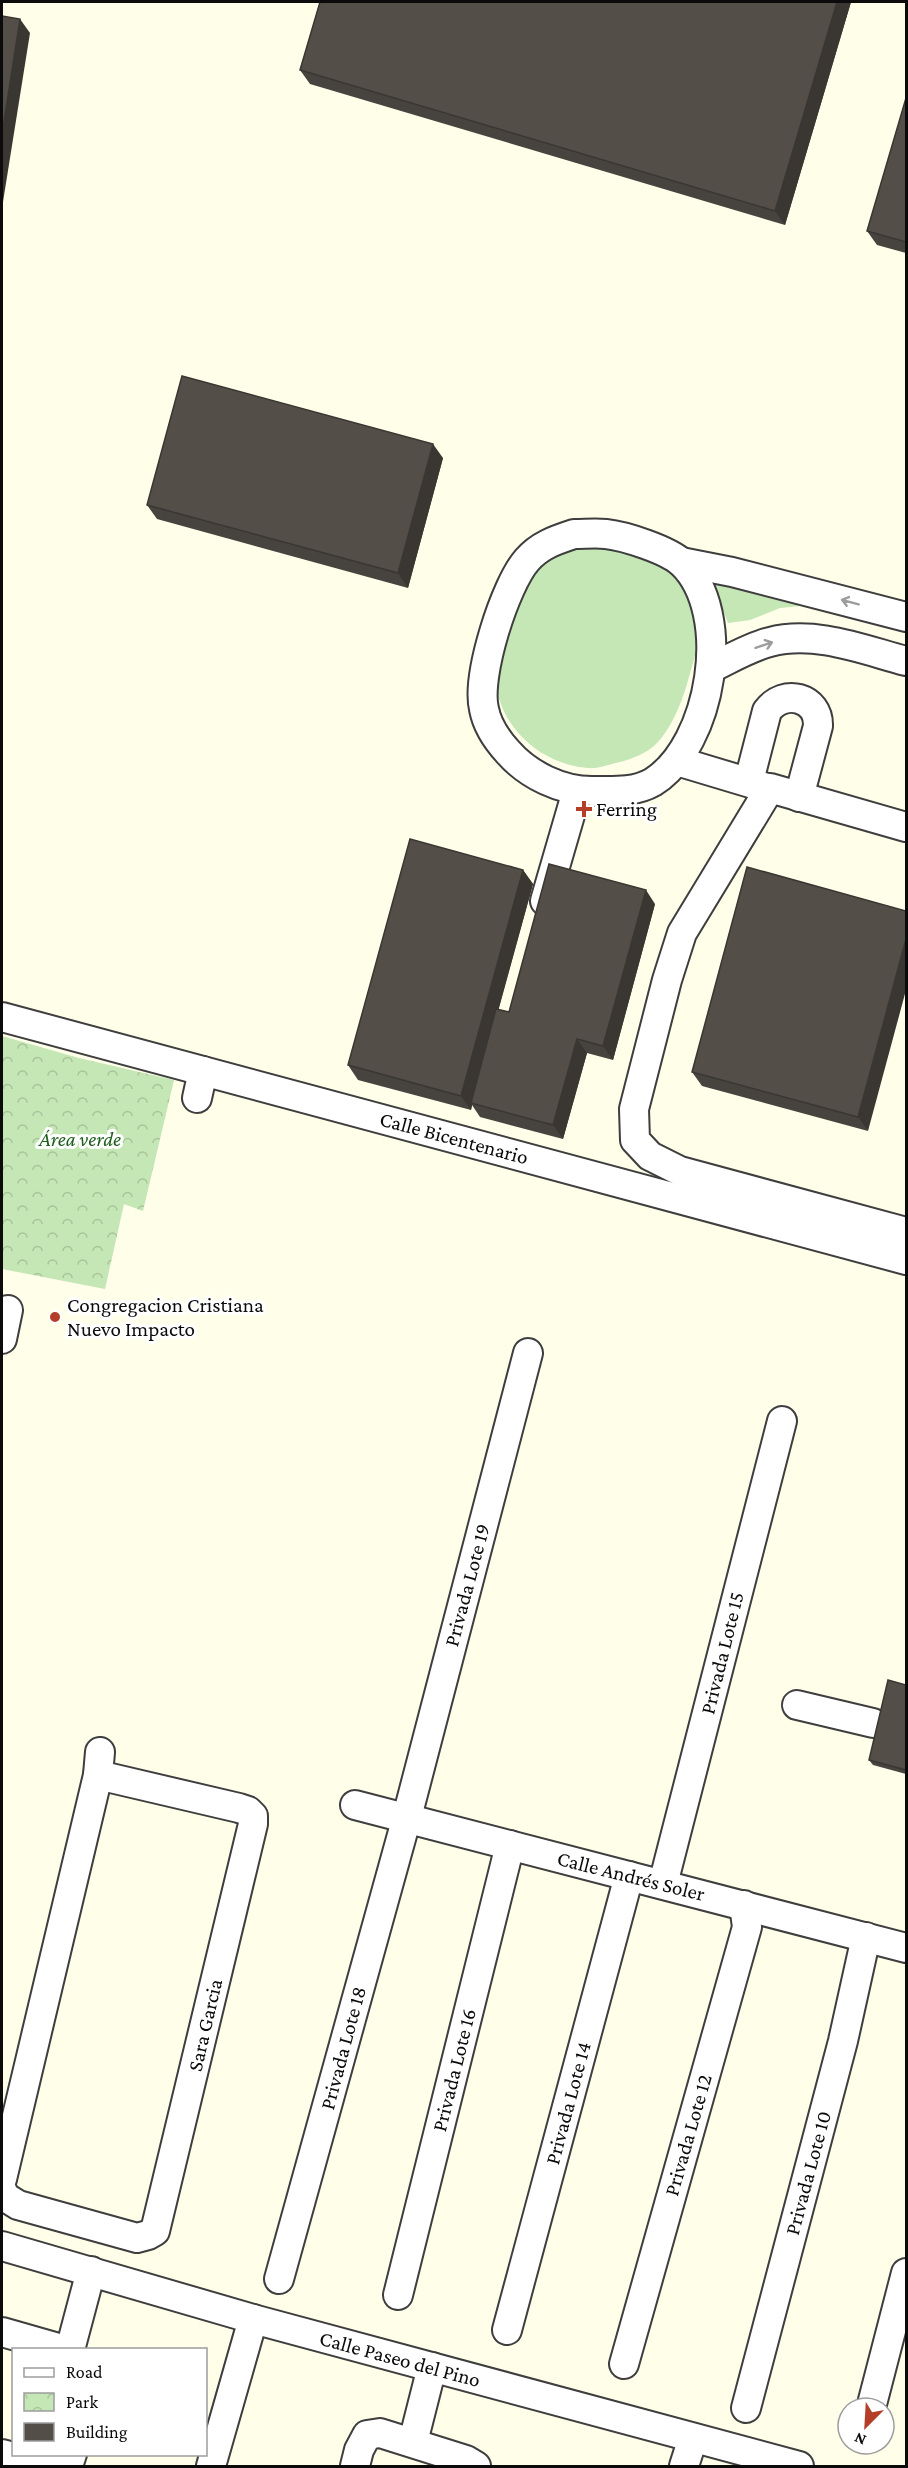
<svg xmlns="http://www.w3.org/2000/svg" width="908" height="2468" font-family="'Crimson Pro',serif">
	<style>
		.park { fill: url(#park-crowns) }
		.garden { fill: #c5e6b5 }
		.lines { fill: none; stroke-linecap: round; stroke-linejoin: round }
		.minor-casing { stroke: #3e3e3e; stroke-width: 32 }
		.minor { stroke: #fff; stroke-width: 28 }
		.wall { fill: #47433e }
		.shaded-wall { fill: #3a3732 }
		.building { fill: #534e48; stroke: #3a3732; stroke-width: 1.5 }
		.oneway { stroke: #9d9d9d }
		.poi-dot { fill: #b53e29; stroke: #fff; stroke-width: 2 }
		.labels { text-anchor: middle; stroke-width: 6; stroke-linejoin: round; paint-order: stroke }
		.poi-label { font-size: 21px; fill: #0b0b0b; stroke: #fff; text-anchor: start }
		.street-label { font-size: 21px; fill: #0b0b0b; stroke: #fff }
		.park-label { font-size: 21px; font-style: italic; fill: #1f5f1e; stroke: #fff }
	</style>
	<defs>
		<pattern id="park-crowns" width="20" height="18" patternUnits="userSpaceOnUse" patternTransform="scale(1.5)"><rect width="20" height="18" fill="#c5e6b5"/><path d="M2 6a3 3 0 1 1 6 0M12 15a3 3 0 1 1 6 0" fill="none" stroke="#a8c49a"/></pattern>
	</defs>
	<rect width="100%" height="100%" fill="#fefee9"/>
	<path class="park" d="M 2,1036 L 79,1058 L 174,1080 L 143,1211 L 124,1204 L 105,1289 L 2,1269 Z"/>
	<g class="garden">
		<path d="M 594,538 L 681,574 C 687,590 696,609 698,626 C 700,645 692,665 687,684 C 681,704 671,729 656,744 C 647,753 632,759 620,762 C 610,764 598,769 588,768 C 536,764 490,719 496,664 C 501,628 523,593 538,559 Z"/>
		<path d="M 708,573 L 820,604 L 780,608 L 750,620 L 728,623 Z"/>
	</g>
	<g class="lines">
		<g class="minor-casing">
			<g id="minor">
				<path d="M 574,534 C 585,534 596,533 606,534 C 625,536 668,550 682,563 C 734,613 712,745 653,782 C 634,793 612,791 592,791 C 561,791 528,775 508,752 C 497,740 487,725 484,709 C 476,676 505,585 527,560 C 540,545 556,540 574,534 Z"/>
				<path d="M 681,562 L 732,572 L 906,617"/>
				<path d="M 711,668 C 730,659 750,647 770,642 C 815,630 864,650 906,661"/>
				<path d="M 677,761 L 767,788"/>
				<path d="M 749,781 L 767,711 C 784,688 819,697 818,726 L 799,797"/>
				<path d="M 906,827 L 770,788 L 682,933 L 667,980 L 634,1109 L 635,1140 L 650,1156 L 680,1171 L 906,1232"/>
				<path d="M 545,901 L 577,791"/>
				<path d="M 2,1017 L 906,1260"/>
				<path d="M 197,1098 L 203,1071"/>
				<path d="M 2,1339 L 8,1310"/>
				<path d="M 797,1705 L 873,1723"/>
				<path d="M 355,1805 L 906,1948"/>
				<path d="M 663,1884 L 782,1421"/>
				<path d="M 2,2179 L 98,1775 L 100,1752"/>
				<path d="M 2,2190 L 5,2197 L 18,2205 L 137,2238 L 148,2235 L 155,2231 L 253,1824 L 253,1816 L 248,1811 L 239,1808 L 98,1775"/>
				<path d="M 2,2246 L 253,2319 L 799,2466"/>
				<path d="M 279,2279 L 407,1817 L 528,1353"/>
				<path d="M 398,2295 L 510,1845"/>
				<path d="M 507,2330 L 629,1876"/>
				<path d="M 2,2332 L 65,2350"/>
				<path d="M 70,2350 L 91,2271"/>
				<path d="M 624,2364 L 747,1927 L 744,1905"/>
				<path d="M 746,2408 L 843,2041 L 866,1937"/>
				<path d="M 871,2408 L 906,2273"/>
				<path d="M 413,2442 L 432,2367"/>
				<path d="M 2,2454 L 47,2466"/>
				<path d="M 68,2466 L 72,2454"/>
				<path d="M 211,2466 L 253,2319"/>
				<path d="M 355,2466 L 359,2450 L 367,2435 L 380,2433 L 466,2460 L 476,2466"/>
				<path d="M 684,2466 L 693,2438"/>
			</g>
		</g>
		<use href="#minor" class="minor"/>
	</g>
	<g class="wall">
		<path d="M 320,2 L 851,2 L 785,225 L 310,84 L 300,70 Z"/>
		<path d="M 906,98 L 906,253 L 877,245 L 867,231 Z"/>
		<path d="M 443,458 L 408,588 L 157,519 L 147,505 Z"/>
		<path d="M 747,867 L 868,1131 L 702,1086 L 692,1072 Z"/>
		<path d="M 523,870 L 533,884 L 498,1010 L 509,1012 L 655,904 L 613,1060 L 587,1053 L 563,1139 L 480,1117 L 472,1105 L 471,1110 L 358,1080 L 348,1065 Z"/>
		<path d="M 906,1685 L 906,1774 L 873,1765 L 869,1760 Z"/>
	</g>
	<g class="shaded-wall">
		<path d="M 837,2 L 851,2 L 785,225 L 775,211 Z"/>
		<path d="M 20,19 L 30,33 L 2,208 L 2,134 Z"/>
		<path d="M 433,444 L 443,458 L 408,588 L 398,573 Z"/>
		<path d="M 523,870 L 533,884 L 473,1103 L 471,1103 L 472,1105 L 471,1110 L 461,1096 Z"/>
		<path d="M 646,890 L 655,904 L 613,1060 L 603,1046 Z"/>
		<path d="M 906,939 L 906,990 L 868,1131 L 858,1117 Z"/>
		<path d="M 577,1039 L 587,1053 L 563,1139 L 553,1125 Z"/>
	</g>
	<g class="building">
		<path d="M 320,2 L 837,2 L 775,211 L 300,70 Z"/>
		<path d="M 2,16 L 20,19 L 2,134 Z"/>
		<path d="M 906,98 L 906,242 L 867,231 Z"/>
		<path d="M 182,376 L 433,444 L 398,573 L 147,505 Z"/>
		<path d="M 410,839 L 523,870 L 461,1096 L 348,1065 Z"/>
		<path d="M 549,864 L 646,890 L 603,1046 L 577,1039 L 553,1125 L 471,1103 L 496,1009 L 509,1012 Z"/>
		<path d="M 747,867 L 906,911 L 906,939 L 858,1117 L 692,1072 Z"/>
		<path d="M 888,1680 L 906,1685 L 906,1770 L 869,1760 Z"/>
	</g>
	<defs><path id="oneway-shaft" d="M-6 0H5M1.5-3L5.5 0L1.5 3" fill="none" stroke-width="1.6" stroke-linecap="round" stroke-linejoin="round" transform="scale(1.5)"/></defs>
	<g class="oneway">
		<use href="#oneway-shaft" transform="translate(850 602) rotate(-165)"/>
		<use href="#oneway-shaft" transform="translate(764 645) rotate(-18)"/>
	</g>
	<g class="poi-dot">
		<path d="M581 800h6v6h6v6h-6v6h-6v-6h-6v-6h6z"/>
		<circle cx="55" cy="1317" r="6"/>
	</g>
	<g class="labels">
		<g class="poi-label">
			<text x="596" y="816">Ferring</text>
			<text x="67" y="1312">Congregacion Cristiana<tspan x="67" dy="24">Nuevo Impacto</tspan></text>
		</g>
		<g class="street-label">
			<text transform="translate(454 1138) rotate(15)" y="7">Calle Bicentenario</text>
			<text transform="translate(467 1585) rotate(-75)" y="7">Privada Lote 19</text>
			<text transform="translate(722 1653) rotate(-76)" y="7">Privada Lote 15</text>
			<text transform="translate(631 1876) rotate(14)" y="7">Calle Andrés Soler</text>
			<text transform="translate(205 2025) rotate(-77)" y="7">Sara Garcia</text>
			<text transform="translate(343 2048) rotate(-75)" y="7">Privada Lote 18</text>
			<text transform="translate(454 2070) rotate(-76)" y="7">Privada Lote 16</text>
			<text transform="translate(568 2103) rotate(-75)" y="7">Privada Lote 14</text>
			<text transform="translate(688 2135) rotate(-74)" y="7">Privada Lote 12</text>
			<text transform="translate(808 2173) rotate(-75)" y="7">Privada Lote 10</text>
			<text transform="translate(400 2359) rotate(15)" y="7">Calle Paseo del Pino</text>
		</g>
		<g class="park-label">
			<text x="80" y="1146">Área verde</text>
		</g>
	</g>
	<rect width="908" height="2468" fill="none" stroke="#0b0b0b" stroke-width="6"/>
	<rect x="12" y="2348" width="195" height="108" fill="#ffffff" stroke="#9d9d9d" stroke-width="1.5"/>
	<rect x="24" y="2368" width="30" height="9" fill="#ffffff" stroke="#9d9d9d" stroke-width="1.5"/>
	<text x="66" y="2378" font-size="18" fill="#0b0b0b">Road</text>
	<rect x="24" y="2393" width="30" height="18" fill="url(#park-crowns)" stroke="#9d9d9d" stroke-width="1.5"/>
	<text x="66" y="2408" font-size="18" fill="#0b0b0b">Park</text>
	<rect x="24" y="2423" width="30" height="18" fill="#534e48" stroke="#9d9d9d" stroke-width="1.5"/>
	<text x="66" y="2438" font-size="18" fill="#0b0b0b">Building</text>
	<g transform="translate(866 2426) rotate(204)"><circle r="28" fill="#ffffff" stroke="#9d9d9d" stroke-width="1.5"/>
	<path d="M0-4.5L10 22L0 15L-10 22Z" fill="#b53e29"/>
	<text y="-9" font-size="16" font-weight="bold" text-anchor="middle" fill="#0b0b0b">N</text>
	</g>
</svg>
